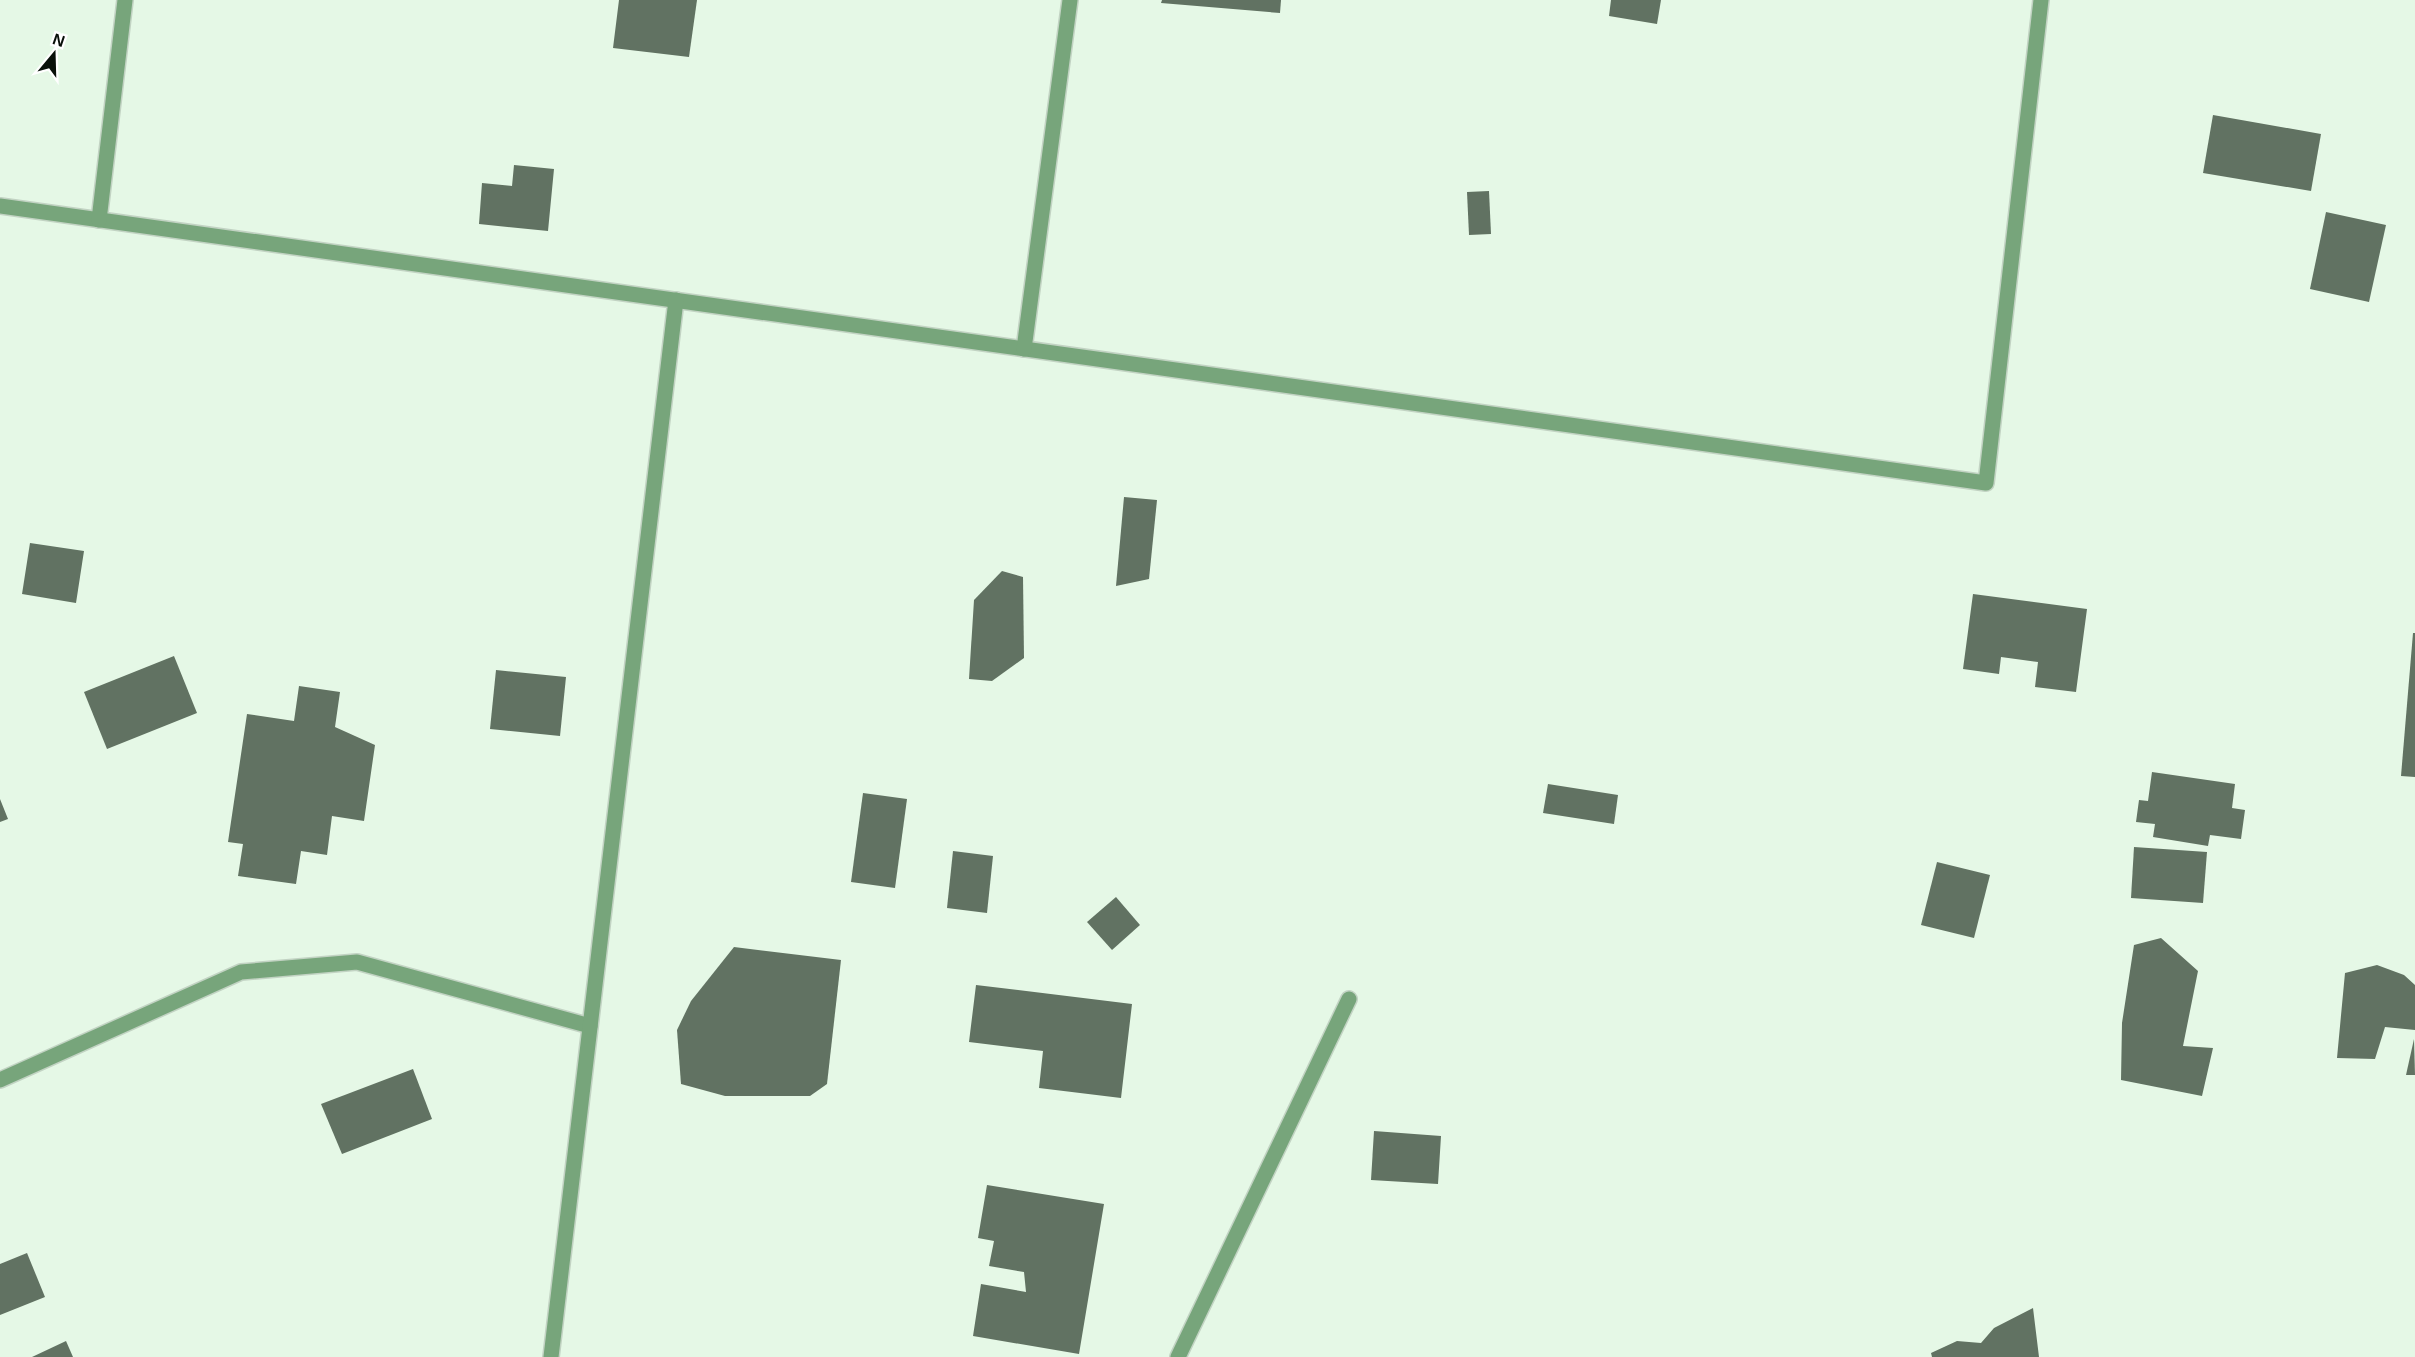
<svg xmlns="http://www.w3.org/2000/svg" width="2415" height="1357" font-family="Arial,sans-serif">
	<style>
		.building { fill: #617262 }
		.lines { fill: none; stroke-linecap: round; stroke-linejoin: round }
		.minor-casing { stroke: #c2d3c3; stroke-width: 18 }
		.minor { stroke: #77a57b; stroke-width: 15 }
	</style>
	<rect width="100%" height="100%" fill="#e5f8e6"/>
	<g class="building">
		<path d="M 619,0 L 697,0 L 689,57 L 613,48 Z"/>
		<path d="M 1162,0 L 1281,0 L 1280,13 L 1161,3 Z"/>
		<path d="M 1611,0 L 1661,0 L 1657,24 L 1609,16 Z"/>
		<path d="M 2213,115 L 2321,134 L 2311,191 L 2203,173 Z"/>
		<path d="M 514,165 L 554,169 L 548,231 L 479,224 L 482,183 L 512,186 Z"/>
		<path d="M 1489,191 L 1491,234 L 1469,235 L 1467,192 Z"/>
		<path d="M 2326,212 L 2386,225 L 2369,302 L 2310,289 Z"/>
		<path d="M 1124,497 L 1157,500 L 1149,579 L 1116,586 Z"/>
		<path d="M 30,543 L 84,551 L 76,603 L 22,594 Z"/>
		<path d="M 1002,571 L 1023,577 L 1024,658 L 992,681 L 969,679 L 974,600 Z"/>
		<path d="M 1973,594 L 2087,609 L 2076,692 L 2035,687 L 2038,662 L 2001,657 L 1999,674 L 1963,669 Z"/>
		<path d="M 2413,633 L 2415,633 L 2415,777 L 2401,776 Z"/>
		<path d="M 174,656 L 197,713 L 107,749 L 84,692 Z"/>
		<path d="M 496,670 L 566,677 L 560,736 L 490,729 Z"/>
		<path d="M 299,686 L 340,692 L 335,727 L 375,745 L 364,821 L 332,816 L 327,855 L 301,851 L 296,884 L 238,876 L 243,844 L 228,842 L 247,714 L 294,721 Z"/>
		<path d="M 2152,772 L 2235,784 L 2232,808 L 2245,810 L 2241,839 L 2210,835 L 2208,846 L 2153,837 L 2155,824 L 2136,822 L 2139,800 L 2148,801 Z"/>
		<path d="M 1548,784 L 1618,795 L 1614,824 L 1543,813 Z"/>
		<path d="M 863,793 L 907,799 L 895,888 L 851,882 Z"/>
		<path d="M 0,799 L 8,819 L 0,822 Z"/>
		<path d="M 2134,847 L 2207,852 L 2203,903 L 2131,898 Z"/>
		<path d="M 953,851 L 993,856 L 987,913 L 947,908 Z"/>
		<path d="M 1937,862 L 1990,875 L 1974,938 L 1921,925 Z"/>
		<path d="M 1116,897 L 1140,925 L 1112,950 L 1087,922 Z"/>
		<path d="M 2161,938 L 2198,971 L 2183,1046 L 2213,1048 L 2202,1096 L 2121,1080 L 2122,1023 L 2134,945 Z"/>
		<path d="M 734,947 L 841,960 L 827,1084 L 810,1096 L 725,1096 L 681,1084 L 677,1030 L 691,1001 Z"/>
		<path d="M 2377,965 L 2404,975 L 2415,985 L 2415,1030 L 2385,1027 L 2375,1059 L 2337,1058 L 2345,973 Z"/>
		<path d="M 976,985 L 1132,1004 L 1121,1098 L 1039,1088 L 1043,1051 L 969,1042 Z"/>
		<path d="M 2414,1039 L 2415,1075 L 2406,1075 Z"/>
		<path d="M 413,1069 L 432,1119 L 342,1154 L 321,1104 Z"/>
		<path d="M 1374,1131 L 1441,1136 L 1438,1184 L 1371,1180 Z"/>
		<path d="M 987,1185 L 1104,1204 L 1079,1354 L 973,1336 L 981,1284 L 1026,1292 L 1024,1272 L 989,1266 L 994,1241 L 978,1238 Z"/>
		<path d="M 27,1253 L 45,1297 L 0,1315 L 0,1264 Z"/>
		<path d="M 2033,1308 L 2039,1357 L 1932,1357 L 1931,1353 L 1957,1341 L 1981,1343 L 1994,1328 Z"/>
		<path d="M 66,1341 L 73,1357 L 32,1357 Z"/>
	</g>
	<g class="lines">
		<g class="minor-casing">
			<g id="minor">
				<path d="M 0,206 L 1986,483 L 2041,0"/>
				<path d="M 99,220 L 125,0"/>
				<path d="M 1024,349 L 1070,0"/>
				<path d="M 0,1080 L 241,972 L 357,962 L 590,1026"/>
				<path d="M 551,1357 L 676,300"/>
				<path d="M 1178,1357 L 1349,999"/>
			</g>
		</g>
		<use href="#minor" class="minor"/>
	</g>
	<g transform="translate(54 54) rotate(19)" stroke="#ffffff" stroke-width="4.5" paint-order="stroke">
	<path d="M0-4.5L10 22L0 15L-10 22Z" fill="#09100a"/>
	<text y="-9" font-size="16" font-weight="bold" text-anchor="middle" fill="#09100a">N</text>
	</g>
</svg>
